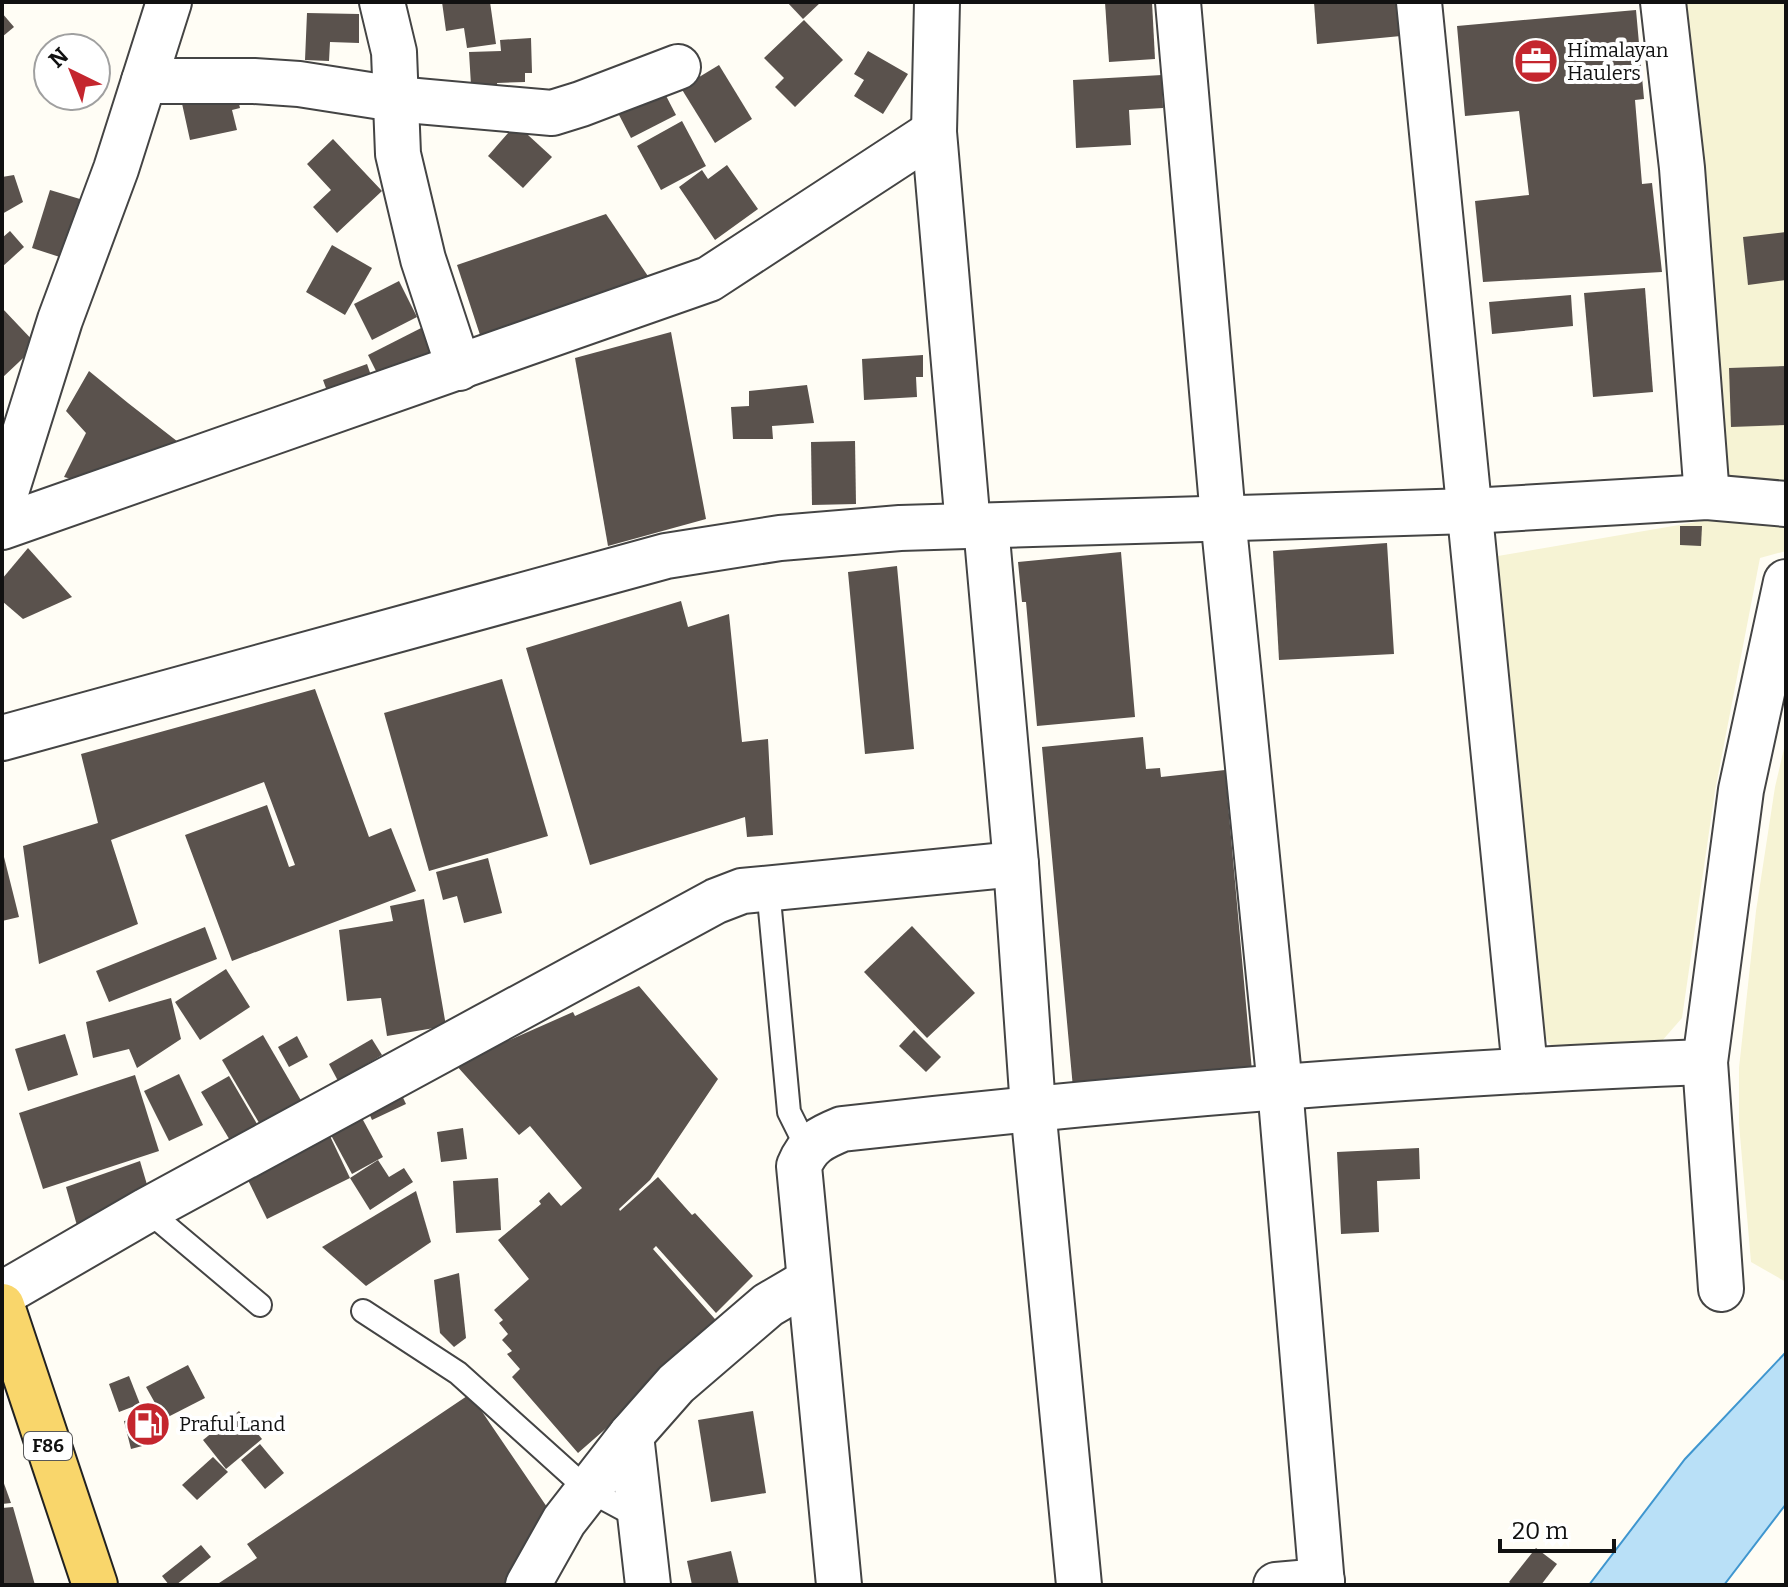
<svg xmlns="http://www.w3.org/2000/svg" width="1788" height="1587" font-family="Bitter,serif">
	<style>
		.farmland { fill: #f6f3d4 }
		.water { fill: #b9e0f7; stroke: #3f96cf; stroke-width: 2 }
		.building { fill: #5a524d }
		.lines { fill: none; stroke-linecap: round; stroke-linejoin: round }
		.service-casing { stroke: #444; stroke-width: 26 }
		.minor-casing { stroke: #444; stroke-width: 48 }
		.primary-casing { stroke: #222; stroke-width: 48 }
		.service { stroke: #fff; stroke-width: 22 }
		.minor { stroke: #fff; stroke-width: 44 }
		.primary { stroke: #f9d66b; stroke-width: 44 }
		.labels { text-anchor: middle; stroke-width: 8; stroke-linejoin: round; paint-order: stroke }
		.shield { fill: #fff; stroke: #585858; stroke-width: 2 }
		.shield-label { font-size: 18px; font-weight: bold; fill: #111 }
		.poi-label { font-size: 20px; fill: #111; stroke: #fff; text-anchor: start }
	</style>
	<rect width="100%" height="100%" fill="#fffdf5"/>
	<g class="farmland">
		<path d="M 1680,2 L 1786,2 L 1786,551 L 1760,558 L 1715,791 L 1682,1018 L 1661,1042 L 1555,1050 L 1537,1028 L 1492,557 L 1720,518 Z"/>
		<path d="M 1786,740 L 1786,1282 L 1751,1262 L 1739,1124 L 1739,1068 L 1756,911 L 1775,787 Z"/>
	</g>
	<path class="water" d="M 1786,1352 L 1786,1504 L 1724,1585 L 1589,1585 L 1685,1459 Z"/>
	<g class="building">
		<path d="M 442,2 L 490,2 L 496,44 L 467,48 L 464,28 L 446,31 Z"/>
		<path d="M 787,2 L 821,2 L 803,19 Z"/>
		<path d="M 1105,2 L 1152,2 L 1155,59 L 1109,62 Z"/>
		<path d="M 1314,2 L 1398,2 L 1401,36 L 1317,44 Z"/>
		<path d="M 1636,10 L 1644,99 L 1635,100 L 1642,184 L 1652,183 L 1662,272 L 1483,282 L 1475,201 L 1529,195 L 1519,111 L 1465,116 L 1457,26 Z"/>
		<path d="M 2,13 L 14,27 L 2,37 Z"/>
		<path d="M 307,13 L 359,14 L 359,43 L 330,42 L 329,61 L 305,60 Z"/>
		<path d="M 804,20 L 843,60 L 795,107 L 775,87 L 784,78 L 764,58 Z"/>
		<path d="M 531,38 L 532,73 L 525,73 L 525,82 L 497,83 L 498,92 L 480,93 L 480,84 L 471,85 L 469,52 L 501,51 L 500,40 Z"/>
		<path d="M 868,51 L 908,74 L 883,114 L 854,96 L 864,80 L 854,74 Z"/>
		<path d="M 719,65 L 752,119 L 715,143 L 681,88 Z"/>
		<path d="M 1162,75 L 1163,108 L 1129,110 L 1131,145 L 1076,148 L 1073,80 Z"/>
		<path d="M 235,87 L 240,108 L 232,110 L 237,130 L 190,140 L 181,99 Z"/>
		<path d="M 663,90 L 676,115 L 631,138 L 618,113 Z"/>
		<path d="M 682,121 L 706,166 L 661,190 L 637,146 Z"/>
		<path d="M 516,124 L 552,157 L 523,188 L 488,156 Z"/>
		<path d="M 333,139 L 382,191 L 337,233 L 313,207 L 331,190 L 307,164 Z"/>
		<path d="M 727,165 L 758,209 L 715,240 L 679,187 L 702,170 L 708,179 Z"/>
		<path d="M 14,175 L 23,202 L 2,214 L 2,177 Z"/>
		<path d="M 50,190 L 90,202 L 72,261 L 32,248 Z"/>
		<path d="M 606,214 L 654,285 L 483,344 L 457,265 Z"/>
		<path d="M 10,231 L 24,247 L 2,267 L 2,238 Z"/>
		<path d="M 1786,232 L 1786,280 L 1748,285 L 1743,237 Z"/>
		<path d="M 332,245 L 372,268 L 345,315 L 306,292 Z"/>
		<path d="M 399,281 L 417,317 L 372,340 L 354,304 Z"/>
		<path d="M 1645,288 L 1653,392 L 1593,397 L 1584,293 Z"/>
		<path d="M 1571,295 L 1573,326 L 1492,334 L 1489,302 Z"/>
		<path d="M 2,308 L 37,345 L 2,378 Z"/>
		<path d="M 433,322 L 448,352 L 382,383 L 368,355 Z"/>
		<path d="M 671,332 L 706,519 L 608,546 L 575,358 Z"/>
		<path d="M 923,355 L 923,377 L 916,377 L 917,397 L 864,400 L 862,359 Z"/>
		<path d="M 367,364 L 375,387 L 331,402 L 323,380 Z"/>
		<path d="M 1786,366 L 1786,425 L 1731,427 L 1729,368 Z"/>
		<path d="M 89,371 L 128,403 L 182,445 L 90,484 L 64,477 L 86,433 L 66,411 Z"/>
		<path d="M 807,385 L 814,423 L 772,426 L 773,439 L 733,439 L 731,407 L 749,406 L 749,391 Z"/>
		<path d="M 855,441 L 856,504 L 812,505 L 811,442 Z"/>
		<path d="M 1680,526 L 1702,526 L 1701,546 L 1680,545 Z"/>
		<path d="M 1387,543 L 1394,654 L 1279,660 L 1273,551 Z"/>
		<path d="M 28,548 L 72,597 L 23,619 L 2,601 L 2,579 Z"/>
		<path d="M 1121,552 L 1135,717 L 1037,726 L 1026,602 L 1022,602 L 1018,562 Z"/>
		<path d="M 897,566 L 914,749 L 865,754 L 848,572 Z"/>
		<path d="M 681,601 L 688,627 L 729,614 L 742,742 L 768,739 L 773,835 L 747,837 L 745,817 L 590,865 L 526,648 Z"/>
		<path d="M 502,679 L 548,836 L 429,871 L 384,713 Z"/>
		<path d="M 315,689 L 369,837 L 391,828 L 416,891 L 232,961 L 185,835 L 267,805 L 289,867 L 295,865 L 264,782 L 111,840 L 138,924 L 39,964 L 23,846 L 98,823 L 81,754 Z"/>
		<path d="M 1143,737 L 1146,769 L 1160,768 L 1161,777 L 1225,770 L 1252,1071 L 1073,1088 L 1042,747 Z"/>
		<path d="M 2,849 L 19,917 L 2,921 Z"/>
		<path d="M 488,858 L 502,913 L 464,923 L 457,896 L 443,900 L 436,872 Z"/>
		<path d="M 424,899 L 446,1026 L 387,1036 L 381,998 L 347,1001 L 339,930 L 393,921 L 390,906 Z"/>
		<path d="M 912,926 L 975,993 L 927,1038 L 864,972 Z"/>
		<path d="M 205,927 L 217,959 L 109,1002 L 96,971 Z"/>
		<path d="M 226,969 L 250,1007 L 200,1040 L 175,1002 Z"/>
		<path d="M 639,986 L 718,1079 L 650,1180 L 619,1209 L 620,1211 L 658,1177 L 692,1215 L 695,1213 L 753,1276 L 716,1313 L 656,1246 L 653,1249 L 722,1327 L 578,1453 L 512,1377 L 520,1369 L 507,1354 L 512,1351 L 502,1340 L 508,1334 L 499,1323 L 503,1320 L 494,1310 L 529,1279 L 498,1240 L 541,1204 L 539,1201 L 549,1192 L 561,1206 L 582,1188 L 530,1126 L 519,1135 L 455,1064 L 573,1012 L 575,1016 Z"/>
		<path d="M 171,998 L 181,1039 L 137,1068 L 129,1049 L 93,1058 L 86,1022 Z"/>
		<path d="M 914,1030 L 941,1057 L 926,1072 L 899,1046 Z"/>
		<path d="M 65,1034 L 78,1075 L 28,1091 L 15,1049 Z"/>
		<path d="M 263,1035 L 306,1109 L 265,1133 L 222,1060 Z"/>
		<path d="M 297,1036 L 308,1057 L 289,1067 L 278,1047 Z"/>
		<path d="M 372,1039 L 382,1055 L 338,1081 L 329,1064 Z"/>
		<path d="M 179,1074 L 203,1125 L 169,1141 L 144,1091 Z"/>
		<path d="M 135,1075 L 159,1151 L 43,1189 L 19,1113 Z"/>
		<path d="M 229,1076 L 264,1136 L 237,1152 L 201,1092 Z"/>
		<path d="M 398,1087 L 406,1104 L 372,1120 L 364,1102 Z"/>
		<path d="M 356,1107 L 383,1157 L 352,1174 L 325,1124 Z"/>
		<path d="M 463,1128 L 467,1159 L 441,1162 L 437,1132 Z"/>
		<path d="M 329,1134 L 350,1178 L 267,1219 L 245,1174 Z"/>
		<path d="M 1419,1148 L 1420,1179 L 1377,1181 L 1379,1232 L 1341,1234 L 1337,1152 Z"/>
		<path d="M 378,1160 L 389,1177 L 404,1168 L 413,1182 L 370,1210 L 350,1178 Z"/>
		<path d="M 140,1161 L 148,1188 L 80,1236 L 66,1187 Z"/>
		<path d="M 498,1178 L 501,1230 L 456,1233 L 453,1181 Z"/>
		<path d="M 416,1191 L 431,1242 L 366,1286 L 322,1247 Z"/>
		<path d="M 459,1273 L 466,1338 L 454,1347 L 440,1333 L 434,1280 Z"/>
		<path d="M 188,1365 L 205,1398 L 164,1419 L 146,1387 Z"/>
		<path d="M 129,1376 L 140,1404 L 119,1412 L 109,1384 Z"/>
		<path d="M 470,1394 L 549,1510 L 514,1585 L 216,1585 L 257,1558 L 247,1544 Z"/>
		<path d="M 239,1411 L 262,1439 L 226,1469 L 203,1440 Z"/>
		<path d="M 753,1411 L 766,1493 L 711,1502 L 698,1420 Z"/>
		<path d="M 155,1414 L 164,1439 L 151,1443 L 143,1418 Z"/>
		<path d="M 138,1418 L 146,1445 L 131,1449 L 124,1421 Z"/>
		<path d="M 260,1444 L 284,1473 L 265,1489 L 241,1460 Z"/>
		<path d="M 213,1457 L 228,1472 L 197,1500 L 182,1485 Z"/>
		<path d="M 2,1478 L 11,1503 L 2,1504 Z"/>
		<path d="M 13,1507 L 35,1585 L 2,1585 L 2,1508 Z"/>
		<path d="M 201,1545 L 211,1557 L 176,1585 L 169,1585 L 162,1576 Z"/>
		<path d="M 1536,1548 L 1557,1564 L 1541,1585 L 1512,1585 L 1509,1582 Z"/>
		<path d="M 731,1551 L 739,1585 L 692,1585 L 687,1561 Z"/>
	</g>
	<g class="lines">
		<g class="service-casing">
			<g id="service">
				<path d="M 768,888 L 789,1112 L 807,1148"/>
				<path d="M 147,1210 L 260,1305"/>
				<path d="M 363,1311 L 458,1373 L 588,1490 L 640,1518"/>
			</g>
		</g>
		<g class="minor-casing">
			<g id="minor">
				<path d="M 382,2 L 394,52 L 398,154 L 423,259 L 459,368"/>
				<path d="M 937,2 L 934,132 L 968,526"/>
				<path d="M 1178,2 L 1223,517 L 1280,1087 L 1322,1585"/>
				<path d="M 1419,2 L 1525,1069"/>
				<path d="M 1663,2 L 1682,168 L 1707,497"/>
				<path d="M 144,81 L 254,81 L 299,84 L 395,99 L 552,113 L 581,104 L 678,67"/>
				<path d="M 2,505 L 60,320 L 116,169 L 169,2"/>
				<path d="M 986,526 L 1016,864 L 1033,1108 L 1079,1585"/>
				<path d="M 2,527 L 709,279 L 934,132"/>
				<path d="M 2,738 L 666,556 L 780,538 L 900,528 L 1470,511 L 1707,497 L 1786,504"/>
				<path d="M 1721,1289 L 1705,1062 L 1741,790 L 1786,582"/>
				<path d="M 2,1294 L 147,1210 L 716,901 L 742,891 L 1016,864"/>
				<path d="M 631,1435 L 648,1585"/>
				<path d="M 528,1585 L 564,1521 L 631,1435 L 676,1384 L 768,1305 L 809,1281"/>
				<path d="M 839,1585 L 799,1166 C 808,1144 820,1138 842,1129 C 1129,1097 1416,1073 1705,1062"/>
				<path d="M 1276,1585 L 1322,1581"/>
			</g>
		</g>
		<g class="primary-casing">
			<path id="primary" d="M 2,1306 L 95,1585"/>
		</g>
		<use href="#service" class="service"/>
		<use href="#minor" class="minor"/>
		<use href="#primary" class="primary"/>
	</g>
	<defs>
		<g id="office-disc" transform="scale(2.3)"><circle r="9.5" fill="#c4262e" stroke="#fff"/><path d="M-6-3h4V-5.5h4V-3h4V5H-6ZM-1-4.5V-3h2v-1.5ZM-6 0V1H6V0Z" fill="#fff"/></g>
		<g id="fuel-disc" transform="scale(2.3)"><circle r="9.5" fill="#c4262e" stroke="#fff"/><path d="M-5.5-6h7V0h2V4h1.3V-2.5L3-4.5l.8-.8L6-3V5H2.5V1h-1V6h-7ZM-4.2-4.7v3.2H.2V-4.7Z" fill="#fff"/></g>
	</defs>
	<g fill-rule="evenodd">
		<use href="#office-disc" x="1536" y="61"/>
		<use href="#fuel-disc" x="148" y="1424"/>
	</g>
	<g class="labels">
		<rect class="shield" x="24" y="1432" width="48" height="28" rx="6"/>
		<g class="shield-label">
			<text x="48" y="1452">F86</text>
		</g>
		<g class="poi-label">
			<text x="1567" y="57">Himalayan<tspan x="1567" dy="23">Haulers</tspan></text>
			<text x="179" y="1431">Praful Land</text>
		</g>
	</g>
	<rect width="1788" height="1587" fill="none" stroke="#111111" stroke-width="8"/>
	<g transform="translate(72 72) rotate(317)"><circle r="38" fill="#ffffff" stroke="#a0a0a0" stroke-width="2"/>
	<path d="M0-6L14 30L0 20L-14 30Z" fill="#c4262e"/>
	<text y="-12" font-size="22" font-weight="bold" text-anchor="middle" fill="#111111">N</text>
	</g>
	<path d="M1500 1539v12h114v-12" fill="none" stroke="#111111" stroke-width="4"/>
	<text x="1512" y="1539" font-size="24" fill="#111111" stroke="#ffffff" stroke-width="6" paint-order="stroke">20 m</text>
</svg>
